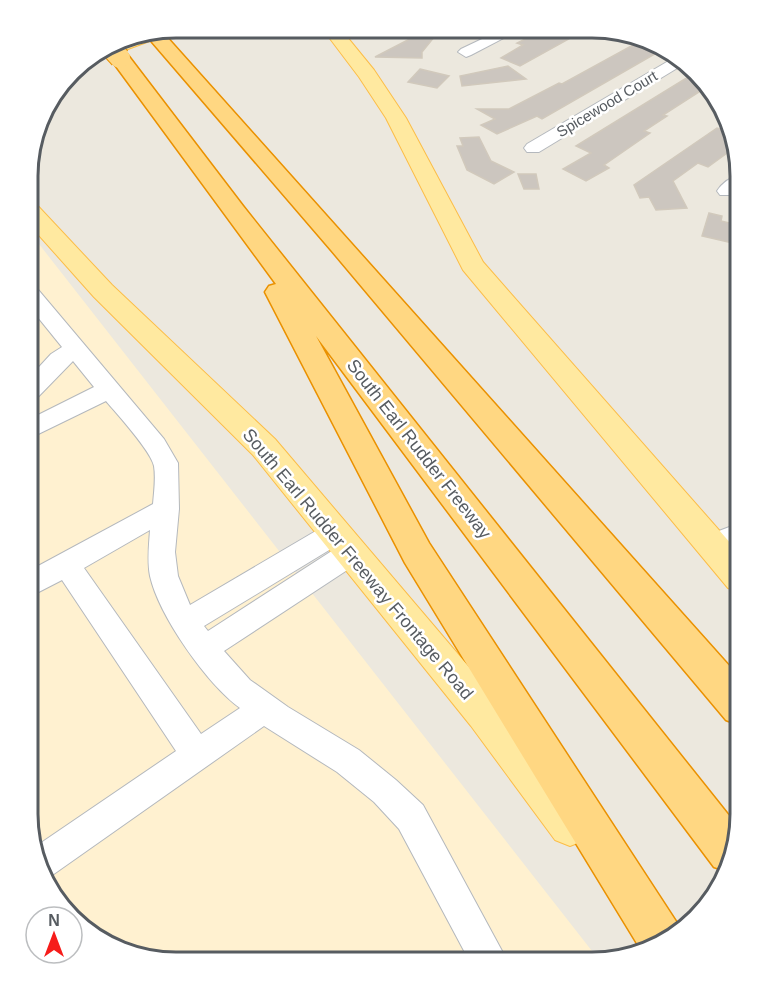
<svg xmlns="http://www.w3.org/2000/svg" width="767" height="989" font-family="Helvetica,sans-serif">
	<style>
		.commercial { fill: #fff1d0 }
		.building { fill: #ccc6bf; stroke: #d1c9bc; stroke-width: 1.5 }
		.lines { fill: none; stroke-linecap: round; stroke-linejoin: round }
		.minor-casing { stroke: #b4b8bd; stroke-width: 2 }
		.major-casing { stroke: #fcbd47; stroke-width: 2 }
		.highway-casing { stroke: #ea9100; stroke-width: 3 }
		.minor { fill: #fff; fill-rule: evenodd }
		.major { fill: #ffe9a0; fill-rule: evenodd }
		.highway { fill: #ffd782; fill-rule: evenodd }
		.highway-bridge-casing { stroke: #ea9100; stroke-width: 22; stroke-linecap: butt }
		.highway-bridge { stroke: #ffd782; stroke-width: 20 }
		.labels { text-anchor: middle; stroke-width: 5; stroke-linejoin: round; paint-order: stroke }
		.far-street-label { font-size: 15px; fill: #575c61; stroke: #fff }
		.street-label { font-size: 18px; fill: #575c61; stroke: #fff }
		.rim { fill: none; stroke: #575c61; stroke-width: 3 }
	</style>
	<rect width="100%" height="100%" fill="#ece8de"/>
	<path class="commercial" d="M 28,230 L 599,960 L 157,961 L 93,937 L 43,879 L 27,813 Z"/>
	<g class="building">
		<path d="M 545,29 L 560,29 L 576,35 L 520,66 L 501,58 L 523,45 L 517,43 Z"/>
		<path d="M 425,31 L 439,31 L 422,52 L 422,58 L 375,57 Z"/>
		<path d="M 642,40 L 659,47 L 653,50 L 658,52 L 542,119 L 537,116 L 497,134 L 481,125 L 495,119 L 477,109 L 509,109 L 559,83 L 562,84 Z"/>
		<path d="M 508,66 L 526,79 L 462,86 L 460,76 Z"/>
		<path d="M 420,69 L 449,76 L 437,88 L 408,82 Z"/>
		<path d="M 693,74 L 705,88 L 663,115 L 667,116 L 644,131 L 650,133 L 604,165 L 609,168 L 586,181 L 563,169 L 591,153 L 576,146 Z"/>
		<path d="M 728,127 L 734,148 L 708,167 L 698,163 L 673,181 L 687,208 L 656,210 L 649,197 L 640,198 L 634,185 L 717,128 L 723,130 Z"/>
		<path d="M 479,137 L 491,161 L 514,172 L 494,184 L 467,170 L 457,146 L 463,146 L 460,138 Z"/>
		<path d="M 518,174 L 536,174 L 539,189 L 524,189 Z"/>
		<path d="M 709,213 L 722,216 L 721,221 L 738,225 L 733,243 L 702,236 Z"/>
	</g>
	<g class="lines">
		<g class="minor-casing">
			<g id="minor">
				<path d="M 501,30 L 519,30 L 471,55 L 466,57 L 458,52 L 461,49 Z"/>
				<path d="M 677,56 L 684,64 L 539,152 L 527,152 L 524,148 L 527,144 Z"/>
				<path d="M 740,175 L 740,189 L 732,195 L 720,195 L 717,191 C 722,183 731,177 740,175 Z"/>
				<path d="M 28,284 L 35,286 L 164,439 L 178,463 L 179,509 L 175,552 L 178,576 L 190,605 L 326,525 L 335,522 L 344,525 L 348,533 L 344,541 L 204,626 L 208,631 L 341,545 L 351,542 L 361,545 L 364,553 L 361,561 L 224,651 L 250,680 L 288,707 L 359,750 L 396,780 L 423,805 L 508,962 L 470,962 L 399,829 L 374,802 L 337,772 L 264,726 L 51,876 L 43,879 L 35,847 L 176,751 L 62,580 L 27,598 L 27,572 L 153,504 C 154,492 156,478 154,466 C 151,451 117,414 106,401 L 28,439 L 28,420 L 94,387 L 73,361 L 36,399 L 28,401 L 28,379 L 51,354 L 62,347 L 28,305 ZM 150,530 C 149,545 147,561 150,576 C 159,616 207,684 240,708 L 201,734 L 84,568 Z"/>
				<path d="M 740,523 L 740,545 L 712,556 L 703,553 L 699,545 L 703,537 Z"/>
			</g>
		</g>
		<g class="major-casing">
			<g id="major">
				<path d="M 325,32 L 343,32 L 374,70 L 406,118 L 483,262 L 740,554 L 740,592 L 728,588 L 463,270 L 386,118 L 359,77 Z"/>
				<path d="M 132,35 L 158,35 L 155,39 L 98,60 L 84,60 Z"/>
				<path d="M 28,202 L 36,204 L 112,285 L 275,439 L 497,700 L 585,810 L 591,825 L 585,840 L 570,846 L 555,840 L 471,726 L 253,455 L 94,297 L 28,223 Z"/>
			</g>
		</g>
		<g class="highway-casing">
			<g id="highway">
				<path d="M 146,35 L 165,35 L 740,678 L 740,725 L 726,720 L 331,250 Z"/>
				<path d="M 120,52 L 127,54 L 243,206 L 738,827 L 724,870 L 714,867 L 316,336 L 429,543 L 679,926 L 657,946 L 641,950 L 405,563 L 265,292 L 269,286 L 276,284 L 110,58 L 113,54 Z"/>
			</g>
		</g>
		<use href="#minor" class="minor"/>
		<use href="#major" class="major"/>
		<use href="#highway" class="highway"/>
		<g class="highway-bridge-casing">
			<path id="highway-bridge" d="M 109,46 L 120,58"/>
		</g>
		<use href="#highway-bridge" class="highway-bridge"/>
	</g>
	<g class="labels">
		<g class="far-street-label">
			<text transform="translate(607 104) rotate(-31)" y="5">Spicewood Court</text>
		</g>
		<g class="street-label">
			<text transform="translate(419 449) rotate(52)" y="6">South Earl Rudder Freeway</text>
			<text transform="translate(358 564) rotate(50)" y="6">South Earl Rudder Freeway Frontage Road</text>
		</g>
	</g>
	<path d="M0 0H767V989H0ZM176 38H592A138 138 0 0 1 730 176V814A138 138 0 0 1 592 952H176A138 138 0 0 1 38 814V176A138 138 0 0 1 176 38Z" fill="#fff" fill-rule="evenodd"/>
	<path class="rim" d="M176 38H592A138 138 0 0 1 730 176V814A138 138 0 0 1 592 952H176A138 138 0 0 1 38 814V176A138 138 0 0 1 176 38Z"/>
	<g transform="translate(54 935)"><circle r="28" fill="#ffffff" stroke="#bcbec0" stroke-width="1.5"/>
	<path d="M0-4.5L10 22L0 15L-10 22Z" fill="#f61c1a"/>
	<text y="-9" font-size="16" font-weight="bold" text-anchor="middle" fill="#575c61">N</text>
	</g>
</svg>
